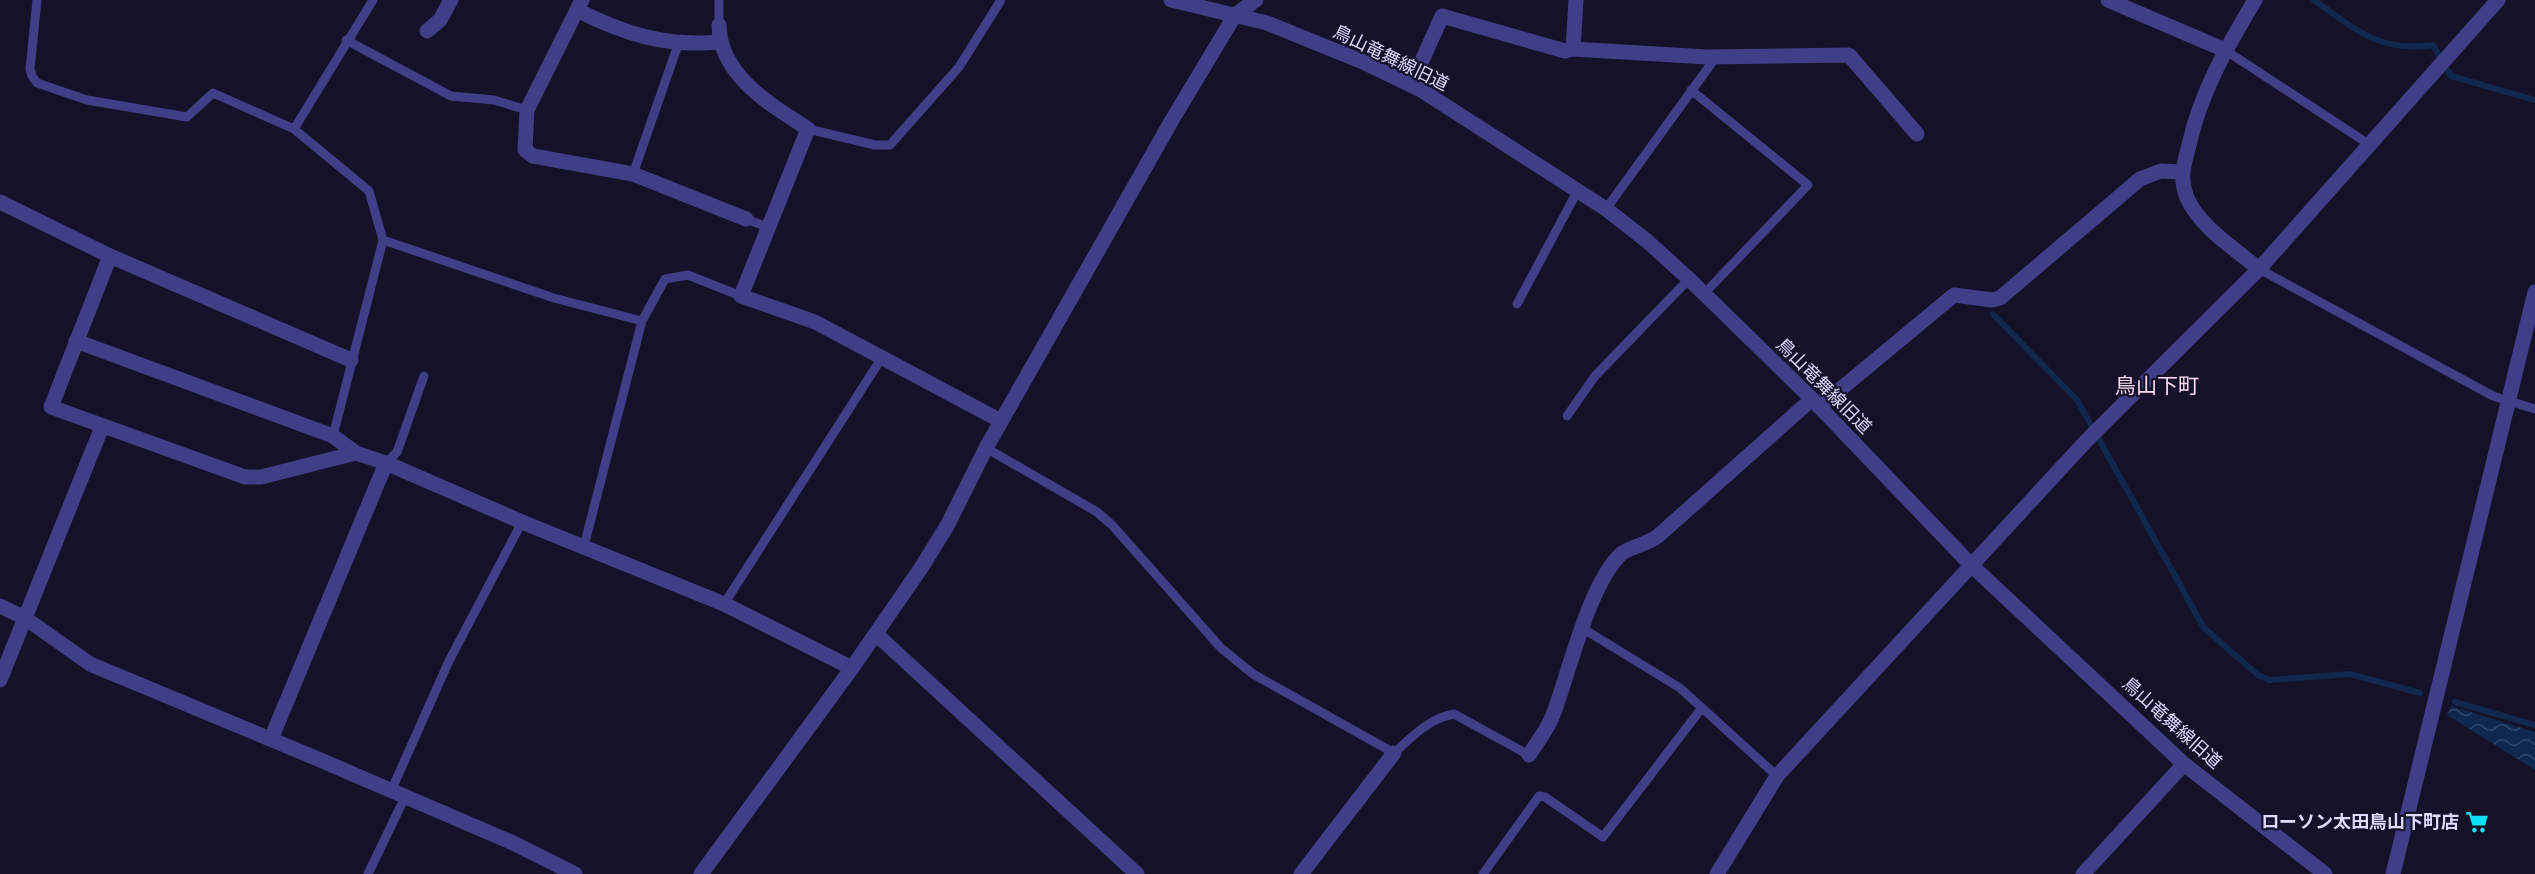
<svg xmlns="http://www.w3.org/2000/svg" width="2535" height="874" font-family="'Nunito Sans','Noto Sans JP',sans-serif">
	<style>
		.water { fill: url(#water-waves) }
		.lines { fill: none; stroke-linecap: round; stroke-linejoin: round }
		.stream { stroke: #10284d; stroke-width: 6 }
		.service { stroke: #403e86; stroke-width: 9 }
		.minor { stroke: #403e86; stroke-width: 15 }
		.tertiary { stroke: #403e86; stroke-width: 15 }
		.labels { text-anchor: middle; stroke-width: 4.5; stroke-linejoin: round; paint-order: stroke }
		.street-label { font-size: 18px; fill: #dedafe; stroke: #151129 }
		.poi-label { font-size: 18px; font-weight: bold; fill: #dedafe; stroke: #151129; text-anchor: end }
		.quarter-label { font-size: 21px; fill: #fedcf2; stroke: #151129 }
	</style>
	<defs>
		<pattern id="water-waves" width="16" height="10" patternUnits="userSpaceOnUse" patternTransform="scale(1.5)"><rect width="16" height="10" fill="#10284d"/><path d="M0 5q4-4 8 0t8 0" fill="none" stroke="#324768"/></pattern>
	</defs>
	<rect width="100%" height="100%" fill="#151129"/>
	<path class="water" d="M 2451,706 L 2535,732 L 2535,770 L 2447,715 Z"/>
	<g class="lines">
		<g class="stream">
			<path d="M 2314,0 C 2355,29 2379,53 2433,45 L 2451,76 L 2535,100"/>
			<path d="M 1993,314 L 2077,400 L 2204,628 L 2258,675 L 2269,680 L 2350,674 L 2420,693"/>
			<path d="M 2455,702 L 2535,725"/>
		</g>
		<g class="service">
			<path d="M 37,0 L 30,69 L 32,76 L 37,83 L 87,100 L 187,117 L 213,93 L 294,129 L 369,191 L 383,240 L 554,298 L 642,321"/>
			<path d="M 719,25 L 719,0"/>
			<path d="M 346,40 L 451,96 L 494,100 L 527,110"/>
			<path d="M 2225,50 L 2370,145"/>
			<path d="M 1691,90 L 1808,185 L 1704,294"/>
			<path d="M 294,129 L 373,0"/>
			<path d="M 808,129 L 875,145 L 890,145 L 959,67 L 1001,0"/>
			<path d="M 633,174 L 679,42"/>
			<path d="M 1606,209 L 1716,57"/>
			<path d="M 746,219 L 770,228"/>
			<path d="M 2259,269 L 2493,396 L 2535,409"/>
			<path d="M 1517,304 L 1578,190"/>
			<path d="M 1567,416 L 1595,376 L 1689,279"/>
			<path d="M 333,436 L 383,240"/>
			<path d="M 986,448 L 1097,512 L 1112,525 L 1221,648 L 1253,674 L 1394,753 C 1412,737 1429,718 1454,714 L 1529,755"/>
			<path d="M 386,463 L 397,452 L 424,376"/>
			<path d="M 584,546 L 642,321 L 665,279 L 688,275 L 741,296"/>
			<path d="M 724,604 L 881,359"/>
			<path d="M 1582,628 L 1680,688 L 1777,776"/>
			<path d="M 391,791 L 449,661 L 522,522"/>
			<path d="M 368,874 L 405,797"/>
			<path d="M 1483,874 L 1539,796 L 1545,797 L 1603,837 L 1701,709"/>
		</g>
		<g class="minor">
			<path d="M 582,0 L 527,110 L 525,150 L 533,156 L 633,174 L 746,219"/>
			<path d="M 1576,0 L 1573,49 L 1707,57 L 1849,55 L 1917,134"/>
			<path d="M 2108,0 L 2225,50"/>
			<path d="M 2255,0 C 2227,47 2201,91 2189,145 C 2184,164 2179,178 2187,198 C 2200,227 2235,249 2259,269"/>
			<path d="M 577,10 C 624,34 666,47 719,42"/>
			<path d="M 719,25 C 720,76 770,104 808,129 L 741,296 L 815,322 L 1001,421"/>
			<path d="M 427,31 L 440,20 L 451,0"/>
			<path d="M 1411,85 L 1442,16 L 1565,51 L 1573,49"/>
			<path d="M 0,202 L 110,256 L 351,360"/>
			<path d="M 110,256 L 51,407 L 245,477 L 261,477 L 356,453"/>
			<path d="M 76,341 L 333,436 L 356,453 L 386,463 L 522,522 L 724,604 L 852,668"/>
			<path d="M 1819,407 L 1954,295 L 1992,300 L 2000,298 L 2140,179 L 2161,171 L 2181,172"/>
			<path d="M 0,606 L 25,618 L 90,664 L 318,759 L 511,842 L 575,874"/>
			<path d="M 876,634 L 1137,874"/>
			<path d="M 0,680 L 102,427"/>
			<path d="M 271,739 L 386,463"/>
			<path d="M 1529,755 C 1537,742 1548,729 1553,715 C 1569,673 1589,584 1621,554 C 1629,547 1646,545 1658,536 L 1812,399"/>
			<path d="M 1301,874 L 1394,753"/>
			<path d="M 1717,874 L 1777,776 L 2087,440 L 2259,269 L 2498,0"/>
			<path d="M 2083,874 L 2184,764"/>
		</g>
		<g class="tertiary">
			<path d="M 1171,0 L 1267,23 L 1363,62 L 1421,90 L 1606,209 L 1647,241 L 1689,279 L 1812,399 L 1971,565 L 2184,764 L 2325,874"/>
			<path d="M 701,874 L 852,668 L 921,568 L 947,526 L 986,448 L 1172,120 L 1235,15 L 1256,0"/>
			<path d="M 2393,874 L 2535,292"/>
		</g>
	</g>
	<defs>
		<g id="supermarket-bare" transform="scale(1.8)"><path d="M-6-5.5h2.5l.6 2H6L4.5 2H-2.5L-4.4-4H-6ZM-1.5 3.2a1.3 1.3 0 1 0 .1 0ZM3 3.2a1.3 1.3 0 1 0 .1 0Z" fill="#0ce1f7" stroke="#151129" stroke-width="2.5" paint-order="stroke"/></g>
	</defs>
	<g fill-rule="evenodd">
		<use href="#supermarket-bare" x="2477" y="822"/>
	</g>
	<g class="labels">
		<g class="street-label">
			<text transform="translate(1391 58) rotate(26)" y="6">鳥山竜舞線旧道</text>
			<text transform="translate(1824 386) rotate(45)" y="6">鳥山竜舞線旧道</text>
			<text transform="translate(2172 723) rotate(42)" y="6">鳥山竜舞線旧道</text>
		</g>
		<g class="poi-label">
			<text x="2459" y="828">ローソン太田鳥山下町店</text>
		</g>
		<g class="quarter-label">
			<text x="2157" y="393">鳥山下町</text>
		</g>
	</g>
</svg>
